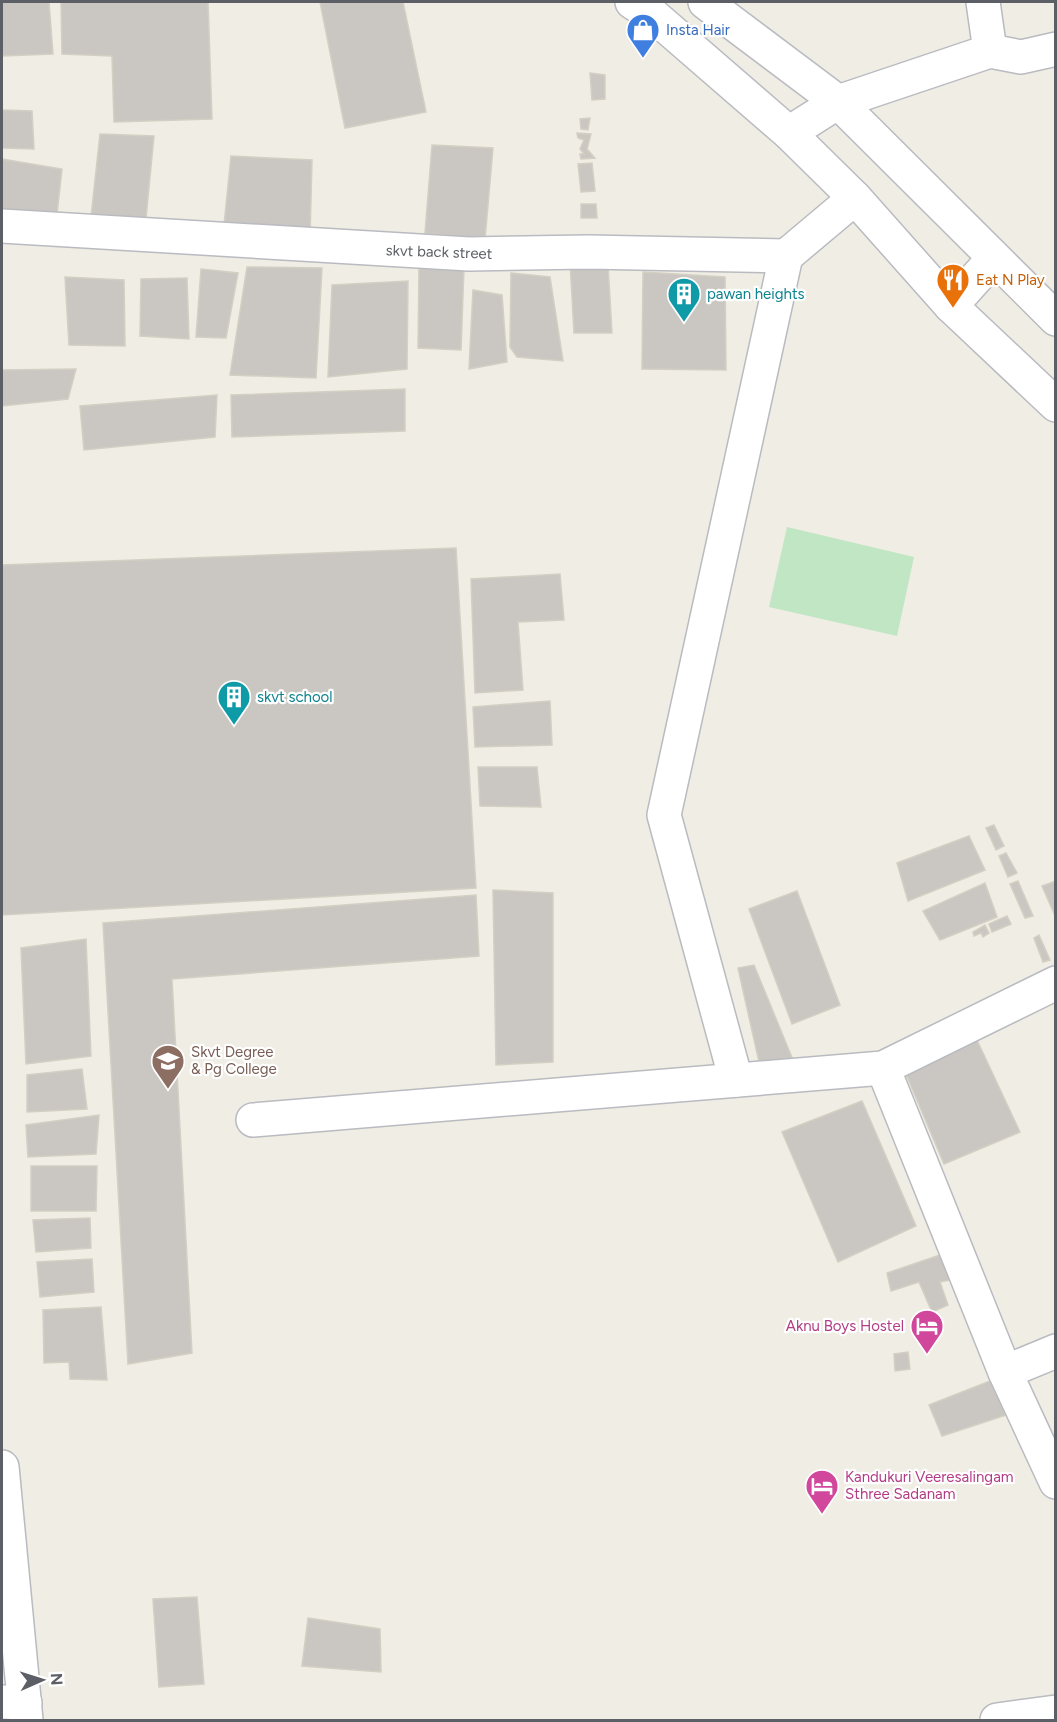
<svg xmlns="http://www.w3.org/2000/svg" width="1057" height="1722" font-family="Figtree,sans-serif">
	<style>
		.green { fill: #c1e6c4 }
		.building { fill: #cac7c2; stroke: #d3cfc3; stroke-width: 1.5 }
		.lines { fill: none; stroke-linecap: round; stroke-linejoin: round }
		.minor-casing { stroke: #b9bbc0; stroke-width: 36 }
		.tertiary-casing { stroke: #b9bbc0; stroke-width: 36 }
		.secondary-casing { stroke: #babcc2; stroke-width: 36 }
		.minor { stroke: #fff; stroke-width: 33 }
		.tertiary { stroke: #fff; stroke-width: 33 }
		.secondary { stroke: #fff; stroke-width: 33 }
		.labels { text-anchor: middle; stroke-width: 4.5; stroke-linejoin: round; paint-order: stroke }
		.shop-label { font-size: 15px; fill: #366cbe; stroke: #fff; text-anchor: start }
		.street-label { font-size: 15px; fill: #5c5f65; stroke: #fff }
		.food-label { font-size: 15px; fill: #c56008; stroke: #fff; text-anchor: start }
		.culture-label { font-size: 15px; fill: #0d838f; stroke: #fff; text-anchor: start }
		.education-label { font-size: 15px; fill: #785e54; stroke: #fff; text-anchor: start }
		.hotel-label { font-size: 15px; fill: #b23c85; stroke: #fff; text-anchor: end }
	</style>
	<rect width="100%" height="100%" fill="#efede4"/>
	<path class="green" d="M 787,527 L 914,557 L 897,636 L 769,607 Z"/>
	<g class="building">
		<path d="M 2,2 L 49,2 L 53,54 L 2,56 Z"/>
		<path d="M 61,2 L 208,2 L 212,119 L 114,122 L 112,56 L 62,54 Z"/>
		<path d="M 320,2 L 403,2 L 426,112 L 345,128 Z"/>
		<path d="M 590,73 L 605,75 L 605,99 L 592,100 Z"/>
		<path d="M 2,110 L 32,111 L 34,149 L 2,148 Z"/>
		<path d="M 590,118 L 588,130 L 581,129 L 580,119 Z"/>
		<path d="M 577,133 L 591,134 L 587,149 L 595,158 L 581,159 L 580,154 L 584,154 L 580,149 L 584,140 L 578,138 Z"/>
		<path d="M 100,134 L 154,136 L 146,218 L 91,217 Z"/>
		<path d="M 432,145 L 493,148 L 485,239 L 425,233 Z"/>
		<path d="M 231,156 L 312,160 L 310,236 L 223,235 Z"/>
		<path d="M 2,159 L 62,169 L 56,223 L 2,214 Z"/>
		<path d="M 592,163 L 595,191 L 581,192 L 578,164 Z"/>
		<path d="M 581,204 L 596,204 L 597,218 L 581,218 Z"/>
		<path d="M 570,262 L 608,265 L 612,333 L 574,333 Z"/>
		<path d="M 247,267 L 322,268 L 316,378 L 230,375 Z"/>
		<path d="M 464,267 L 461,350 L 418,348 L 419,269 Z"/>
		<path d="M 201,269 L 238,273 L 226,338 L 196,337 Z"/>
		<path d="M 643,272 L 725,277 L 726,370 L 642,369 Z"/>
		<path d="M 511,273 L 550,277 L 563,361 L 517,357 L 510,347 Z"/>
		<path d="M 65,277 L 124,280 L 125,346 L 69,345 Z"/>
		<path d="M 187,278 L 189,339 L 140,336 L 141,279 Z"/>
		<path d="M 408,281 L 407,369 L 328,377 L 332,285 Z"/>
		<path d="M 473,290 L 502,295 L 507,362 L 469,369 Z"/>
		<path d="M 76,369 L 68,399 L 2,406 L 2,370 Z"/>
		<path d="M 405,389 L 405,431 L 232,437 L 231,395 Z"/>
		<path d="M 217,395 L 215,437 L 84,450 L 80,406 Z"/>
		<path d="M 456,548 L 476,888 L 2,915 L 2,565 Z"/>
		<path d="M 560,574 L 564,620 L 518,622 L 523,690 L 475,693 L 471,579 Z"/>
		<path d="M 550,701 L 552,745 L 475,747 L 473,707 Z"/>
		<path d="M 478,767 L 537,767 L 541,807 L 480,806 Z"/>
		<path d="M 994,825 L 1004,846 L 996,850 L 986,828 Z"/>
		<path d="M 969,836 L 985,870 L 908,901 L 897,863 Z"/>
		<path d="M 1006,853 L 1017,873 L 1008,877 L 999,856 Z"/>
		<path d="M 1018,881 L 1033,916 L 1025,918 L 1010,884 Z"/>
		<path d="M 1056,881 L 1056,918 L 1042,886 Z"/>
		<path d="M 985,883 L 997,917 L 940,940 L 923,911 Z"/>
		<path d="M 493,890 L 553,893 L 553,1062 L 496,1065 Z"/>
		<path d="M 797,891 L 840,1005 L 792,1024 L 749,909 Z"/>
		<path d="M 476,895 L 479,956 L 172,979 L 192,1353 L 128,1364 L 103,923 Z"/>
		<path d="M 1007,916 L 1011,924 L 992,932 L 989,924 Z"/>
		<path d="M 985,925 L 989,933 L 983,937 L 981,933 L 974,936 L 973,932 Z"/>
		<path d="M 1039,935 L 1050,960 L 1043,962 L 1034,938 Z"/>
		<path d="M 86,939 L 91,1056 L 26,1064 L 21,948 Z"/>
		<path d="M 754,965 L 793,1060 L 759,1062 L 738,968 Z"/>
		<path d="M 976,1038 L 1020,1132 L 944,1164 L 903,1067 Z"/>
		<path d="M 82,1069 L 87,1109 L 27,1112 L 27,1075 Z"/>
		<path d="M 862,1101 L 916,1226 L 838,1262 L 782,1132 Z"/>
		<path d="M 99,1115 L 96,1154 L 28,1157 L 26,1125 Z"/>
		<path d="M 31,1166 L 97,1166 L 96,1211 L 31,1211 Z"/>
		<path d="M 90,1218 L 91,1248 L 36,1252 L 33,1220 Z"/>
		<path d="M 940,1255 L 950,1280 L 940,1282 L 948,1305 L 932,1312 L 919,1282 L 891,1291 L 887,1273 Z"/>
		<path d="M 92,1259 L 94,1292 L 40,1297 L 37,1262 Z"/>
		<path d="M 101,1307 L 107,1380 L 70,1379 L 69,1362 L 44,1363 L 43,1310 Z"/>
		<path d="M 908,1352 L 910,1369 L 895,1371 L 894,1354 Z"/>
		<path d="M 990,1381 L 1006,1415 L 942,1436 L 929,1405 Z"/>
		<path d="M 197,1597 L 204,1684 L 159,1687 L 153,1599 Z"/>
		<path d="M 308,1618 L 380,1629 L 381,1672 L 302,1666 Z"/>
	</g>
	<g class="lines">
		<g class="minor-casing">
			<g id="minor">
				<path d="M 983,2 L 990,51"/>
				<path d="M 789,133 L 838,102 L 990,51 L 1021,57 L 1056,49"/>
				<path d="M 2,226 L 469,254 L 588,252 L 786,256 L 855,198"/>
				<path d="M 883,1068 L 1005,1372 L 1056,1482"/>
				<path d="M 736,1080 L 664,815 L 786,256"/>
				<path d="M 253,1120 L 883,1068 L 1056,983"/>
				<path d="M 1005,1372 L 1056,1351"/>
				<path d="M 2,1702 L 25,1703"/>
				<path d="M 997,1720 L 1056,1712"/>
			</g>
		</g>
		<g class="tertiary-casing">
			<g id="tertiary">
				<path d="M 632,2 L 654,16 L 789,133 L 855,198 L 951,306 L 1056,405"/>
				<path d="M 705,2 L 838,102 L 1056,319"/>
				<path d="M 2,1467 L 26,1720"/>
			</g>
		</g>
		<g class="secondary-casing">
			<path id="secondary" d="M 951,306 L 994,258"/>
		</g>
		<use href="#minor" class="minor"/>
		<use href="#tertiary" class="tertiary"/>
		<use href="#secondary" class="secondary"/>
	</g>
	<defs>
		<g id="shop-pin" transform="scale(1.725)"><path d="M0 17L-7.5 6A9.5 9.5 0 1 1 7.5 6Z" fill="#3f7fe0" stroke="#fff"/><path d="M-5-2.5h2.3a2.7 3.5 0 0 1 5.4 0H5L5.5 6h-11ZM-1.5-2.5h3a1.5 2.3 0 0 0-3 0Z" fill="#fff"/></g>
		<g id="restaurant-pin" transform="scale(1.725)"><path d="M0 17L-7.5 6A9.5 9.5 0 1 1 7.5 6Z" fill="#e8710a" stroke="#fff"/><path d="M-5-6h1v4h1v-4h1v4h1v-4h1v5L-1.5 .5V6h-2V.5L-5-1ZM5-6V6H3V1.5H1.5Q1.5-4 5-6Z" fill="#fff"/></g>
		<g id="building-pin" transform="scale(1.725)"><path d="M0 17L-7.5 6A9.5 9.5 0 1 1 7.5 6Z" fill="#0f9aa8" stroke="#fff"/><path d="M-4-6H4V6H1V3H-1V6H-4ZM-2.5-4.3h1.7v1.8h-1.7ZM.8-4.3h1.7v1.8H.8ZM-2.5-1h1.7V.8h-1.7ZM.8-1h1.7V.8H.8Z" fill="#fff"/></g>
		<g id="university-pin" transform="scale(1.725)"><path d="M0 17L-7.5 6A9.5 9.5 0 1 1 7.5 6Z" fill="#8d6e63" stroke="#fff"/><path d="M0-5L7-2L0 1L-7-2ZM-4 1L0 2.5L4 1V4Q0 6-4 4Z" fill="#fff"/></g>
		<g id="hotel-pin" transform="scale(1.725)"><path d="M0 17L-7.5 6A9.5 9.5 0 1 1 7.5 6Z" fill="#d1479c" stroke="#fff"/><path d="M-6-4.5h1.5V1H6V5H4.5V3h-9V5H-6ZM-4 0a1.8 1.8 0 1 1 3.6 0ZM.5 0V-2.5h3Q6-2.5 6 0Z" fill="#fff"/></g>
	</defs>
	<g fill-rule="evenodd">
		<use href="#shop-pin" x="643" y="30"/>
		<use href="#restaurant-pin" x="953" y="280"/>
		<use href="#building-pin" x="684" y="294"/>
		<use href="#building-pin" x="234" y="697"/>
		<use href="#university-pin" x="168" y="1061"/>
		<use href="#hotel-pin" x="927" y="1326"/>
		<use href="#hotel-pin" x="822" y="1486"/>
	</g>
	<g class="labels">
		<g class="shop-label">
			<text x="666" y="35">Insta Hair</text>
		</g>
		<g class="street-label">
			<text transform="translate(439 252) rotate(2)" y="5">skvt back street</text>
		</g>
		<g class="food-label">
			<text x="976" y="285">Eat N Play</text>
		</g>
		<g class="culture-label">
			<text x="707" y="299">pawan heights</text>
			<text x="257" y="702">skvt school</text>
		</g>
		<g class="education-label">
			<text x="191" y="1057">Skvt Degree<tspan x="191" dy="17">&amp; Pg College</tspan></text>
		</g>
		<g class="hotel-label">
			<text x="904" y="1331">Aknu Boys Hostel</text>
			<text x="845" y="1482" text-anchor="start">Kandukuri Veeresalingam<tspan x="845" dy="17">Sthree Sadanam</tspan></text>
		</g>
	</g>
	<rect width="1057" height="1722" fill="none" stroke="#5c5f65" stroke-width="6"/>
	<g transform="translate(42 1680) rotate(87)" stroke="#ffffff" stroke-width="4.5" paint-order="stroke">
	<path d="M0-4.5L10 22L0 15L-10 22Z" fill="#5c5f65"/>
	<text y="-9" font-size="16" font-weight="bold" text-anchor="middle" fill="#5c5f65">N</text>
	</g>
</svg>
